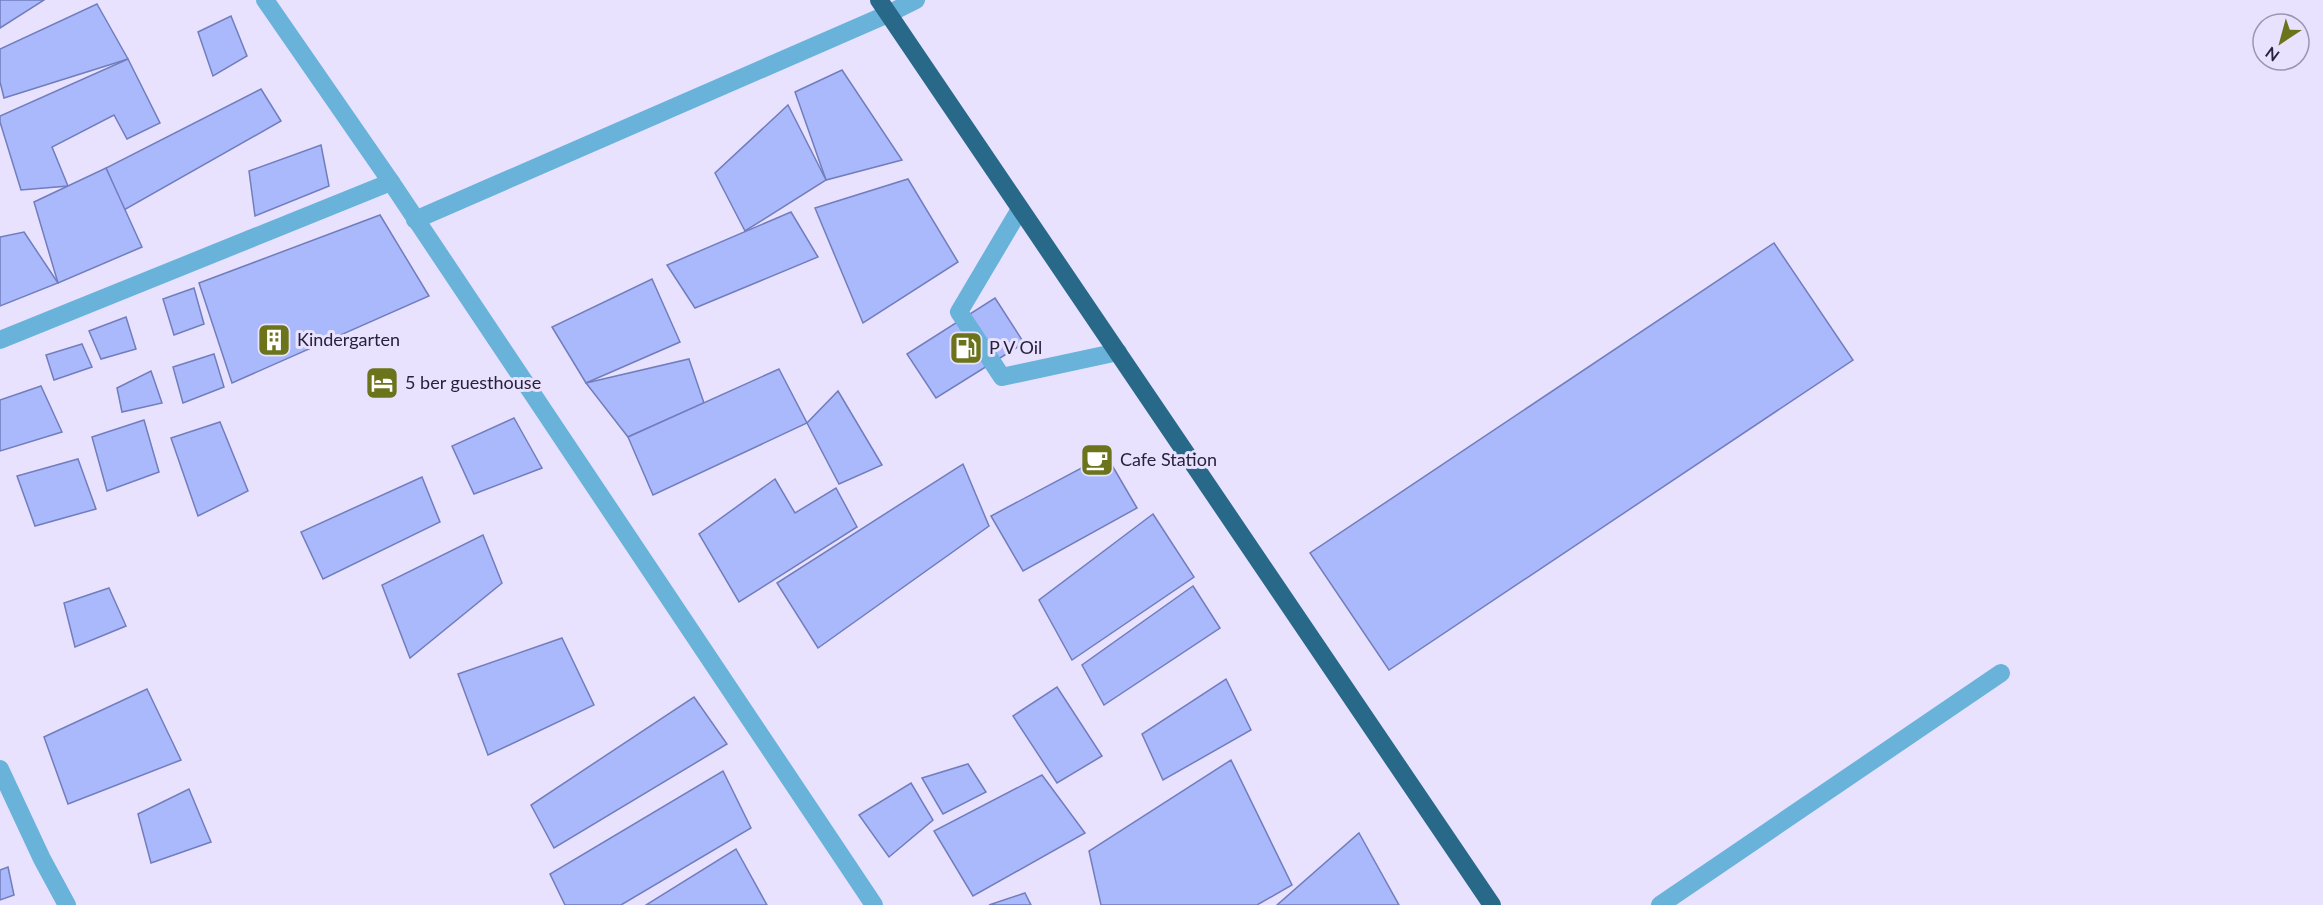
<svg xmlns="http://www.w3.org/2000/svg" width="2323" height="905" font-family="Lato,sans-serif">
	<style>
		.building { fill: #aab9fc; stroke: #717dbc; stroke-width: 1.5 }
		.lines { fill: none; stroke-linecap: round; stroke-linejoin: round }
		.lane { stroke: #69b2da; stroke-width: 18 }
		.street { stroke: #69b2da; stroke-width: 18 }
		.highway { stroke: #286888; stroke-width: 18 }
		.labels { text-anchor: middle; stroke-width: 6; stroke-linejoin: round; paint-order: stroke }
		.poi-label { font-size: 18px; fill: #28213c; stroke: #e8e2ff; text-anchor: start }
	</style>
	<rect width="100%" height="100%" fill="#e8e2ff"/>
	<g class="building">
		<path d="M 0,0 L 44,0 L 0,28 Z"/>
		<path d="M 97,4 L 128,59 L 4,98 L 0,82 L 0,49 Z"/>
		<path d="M 231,16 L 247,56 L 213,76 L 198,32 Z"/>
		<path d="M 128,59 L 160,123 L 127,139 L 114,115 L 52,147 L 68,186 L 21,190 L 0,122 L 0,116 Z"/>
		<path d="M 842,70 L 902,160 L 826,180 L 795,92 Z"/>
		<path d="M 261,89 L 281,121 L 124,210 L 106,168 Z"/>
		<path d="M 788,105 L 826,180 L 745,231 L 715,173 Z"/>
		<path d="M 321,145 L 329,186 L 255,216 L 249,171 Z"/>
		<path d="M 106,168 L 142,247 L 58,283 L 34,202 Z"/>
		<path d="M 908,179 L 958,262 L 863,323 L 815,208 Z"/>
		<path d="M 791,212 L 818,257 L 695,308 L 667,265 Z"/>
		<path d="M 380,215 L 429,296 L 232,383 L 199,283 Z"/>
		<path d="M 24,232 L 58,283 L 0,306 L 0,237 Z"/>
		<path d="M 1774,243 L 1853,360 L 1389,670 L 1310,553 Z"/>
		<path d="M 652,279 L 680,342 L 586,383 L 552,327 Z"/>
		<path d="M 194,288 L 204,324 L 174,335 L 163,299 Z"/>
		<path d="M 995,298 L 1024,343 L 936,398 L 907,354 Z"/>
		<path d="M 126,317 L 136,349 L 101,359 L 89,331 Z"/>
		<path d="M 82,344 L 92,367 L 54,380 L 46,355 Z"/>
		<path d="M 214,354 L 224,387 L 183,403 L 173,367 Z"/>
		<path d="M 689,359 L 704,403 L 628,437 L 586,383 Z"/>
		<path d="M 779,369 L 807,423 L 653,495 L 628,437 Z"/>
		<path d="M 151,371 L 162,403 L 122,412 L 117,388 Z"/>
		<path d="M 41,386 L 62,432 L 0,451 L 0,400 Z"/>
		<path d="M 838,391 L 882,465 L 839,484 L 807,423 Z"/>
		<path d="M 514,418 L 542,468 L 474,494 L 452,446 Z"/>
		<path d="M 144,420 L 159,472 L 107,491 L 92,437 Z"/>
		<path d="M 220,422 L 248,491 L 198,516 L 171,438 Z"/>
		<path d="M 1106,455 L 1137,508 L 1023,571 L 991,516 Z"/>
		<path d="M 78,459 L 96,509 L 35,526 L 17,476 Z"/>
		<path d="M 963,464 L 989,526 L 818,648 L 777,583 Z"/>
		<path d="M 422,477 L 440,522 L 323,579 L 301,532 Z"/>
		<path d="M 775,479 L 795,513 L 836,488 L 857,527 L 739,602 L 699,534 Z"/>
		<path d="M 1153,514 L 1194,577 L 1072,660 L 1039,600 Z"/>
		<path d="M 483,535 L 502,583 L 410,658 L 382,585 Z"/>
		<path d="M 1193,586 L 1220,628 L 1104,705 L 1082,665 Z"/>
		<path d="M 109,588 L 126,626 L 75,647 L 64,603 Z"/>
		<path d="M 562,638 L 594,705 L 488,755 L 458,674 Z"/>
		<path d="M 1226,679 L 1251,730 L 1163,780 L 1142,734 Z"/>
		<path d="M 1057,687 L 1102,756 L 1057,783 L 1013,716 Z"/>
		<path d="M 147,689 L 181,760 L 68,804 L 44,737 Z"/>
		<path d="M 694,697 L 727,744 L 554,848 L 531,805 Z"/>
		<path d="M 1231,760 L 1292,885 L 1257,905 L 1101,905 L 1089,851 Z"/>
		<path d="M 968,764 L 986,792 L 943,814 L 922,778 Z"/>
		<path d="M 723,771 L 751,828 L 621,905 L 565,905 L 550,874 Z"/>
		<path d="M 1042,775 L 1085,833 L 973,896 L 934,831 Z"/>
		<path d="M 911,783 L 933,820 L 889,857 L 859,815 Z"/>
		<path d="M 189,789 L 211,842 L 151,863 L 138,814 Z"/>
		<path d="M 1359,833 L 1399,905 L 1277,905 Z"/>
		<path d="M 736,849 L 767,905 L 646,905 Z"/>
		<path d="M 8,867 L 14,895 L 0,900 L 0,870 Z"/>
		<path d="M 1025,893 L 1031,905 L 989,905 Z"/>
	</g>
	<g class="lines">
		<g class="lane">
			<path d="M 888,14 L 916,0"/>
			<path d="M 1020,209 L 959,312 L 1002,377 L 1118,352"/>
		</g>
		<g class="street">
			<path d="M 265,0 L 391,182 L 874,905"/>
			<path d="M 415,220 L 888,14"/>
			<path d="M 0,340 L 391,182"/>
			<path d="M 0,769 L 42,859 L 67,905"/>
			<path d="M 1660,905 L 2001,673"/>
		</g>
		<path class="highway" d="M 879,0 L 1492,905"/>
	</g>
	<defs>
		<g id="building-square" transform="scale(1.725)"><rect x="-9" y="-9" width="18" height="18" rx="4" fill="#6b731b" stroke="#e8e2ff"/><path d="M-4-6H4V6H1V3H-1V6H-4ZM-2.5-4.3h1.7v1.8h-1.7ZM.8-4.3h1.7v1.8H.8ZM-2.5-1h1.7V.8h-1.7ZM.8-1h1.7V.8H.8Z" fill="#fff"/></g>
		<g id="fuel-square" transform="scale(1.725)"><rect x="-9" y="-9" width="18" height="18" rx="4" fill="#6b731b" stroke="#e8e2ff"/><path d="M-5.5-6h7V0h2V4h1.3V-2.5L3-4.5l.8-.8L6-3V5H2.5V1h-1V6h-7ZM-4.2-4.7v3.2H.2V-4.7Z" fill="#fff"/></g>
		<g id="hotel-square" transform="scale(1.725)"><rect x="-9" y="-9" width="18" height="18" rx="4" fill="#6b731b" stroke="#e8e2ff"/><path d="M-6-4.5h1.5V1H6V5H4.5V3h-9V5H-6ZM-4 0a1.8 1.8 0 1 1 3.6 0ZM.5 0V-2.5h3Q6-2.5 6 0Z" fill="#fff"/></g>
		<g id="cafe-square" transform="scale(1.725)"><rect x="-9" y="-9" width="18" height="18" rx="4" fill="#6b731b" stroke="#e8e2ff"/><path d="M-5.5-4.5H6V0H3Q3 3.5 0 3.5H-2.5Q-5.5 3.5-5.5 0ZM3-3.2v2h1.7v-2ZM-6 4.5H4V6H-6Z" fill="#fff"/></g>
	</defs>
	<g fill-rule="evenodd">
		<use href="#building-square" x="274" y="340"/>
		<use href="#fuel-square" x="966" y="348"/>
		<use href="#hotel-square" x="382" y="383"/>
		<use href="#cafe-square" x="1097" y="460"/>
	</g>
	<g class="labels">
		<g class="poi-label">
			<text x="297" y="346">Kindergarten</text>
			<text x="989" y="354">P V Oil</text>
			<text x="405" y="389">5 ber guesthouse</text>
			<text x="1120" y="466">Cafe Station</text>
		</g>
	</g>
	<g transform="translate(2281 42) rotate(216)"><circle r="28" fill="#e8e2ff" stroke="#9b95b1" stroke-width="1.5"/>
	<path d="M0-4.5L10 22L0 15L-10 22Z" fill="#6b731b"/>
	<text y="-9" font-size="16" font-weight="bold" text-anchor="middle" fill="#28213c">N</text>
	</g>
</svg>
